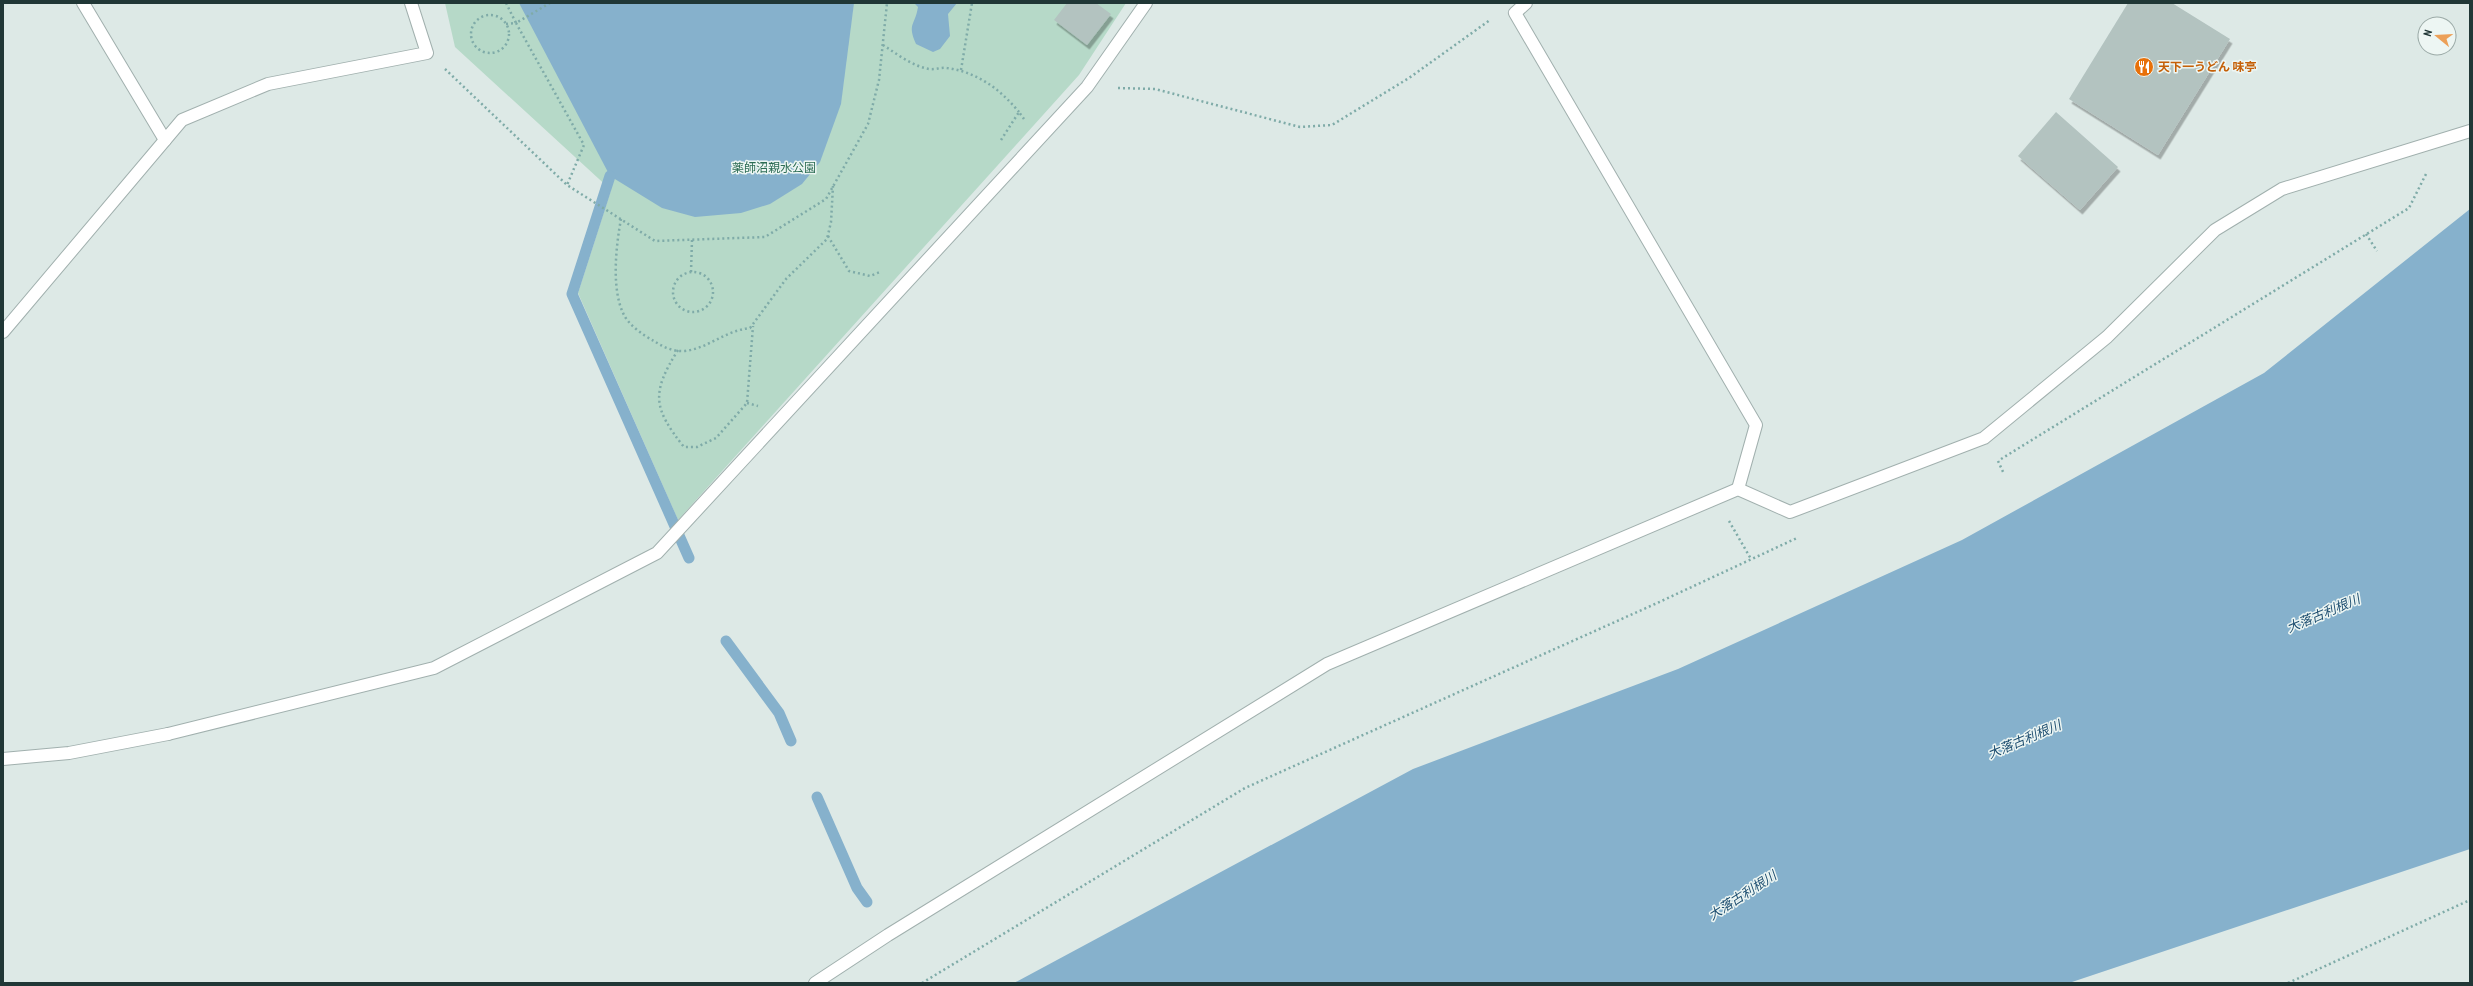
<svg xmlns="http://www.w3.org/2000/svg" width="2473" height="986" font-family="'PT Sans Narrow','Noto Sans JP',sans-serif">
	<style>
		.green { fill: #b6d9c8 }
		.water { fill: #86b1cc }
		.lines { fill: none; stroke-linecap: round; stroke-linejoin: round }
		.stream { stroke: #86b1cc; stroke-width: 11 }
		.building { fill: #b3c3c0; filter: url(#shadow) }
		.minor-casing { stroke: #a1b0ae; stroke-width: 14 }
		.tertiary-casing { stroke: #a1b0ae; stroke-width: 14 }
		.path { stroke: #7faba8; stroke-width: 2.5; stroke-dasharray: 2 3; stroke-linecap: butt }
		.minor { stroke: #fff; stroke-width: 12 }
		.tertiary { stroke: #fff; stroke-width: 12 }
		.labels { text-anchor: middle; stroke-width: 3; stroke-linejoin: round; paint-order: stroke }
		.food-label { font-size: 12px; font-weight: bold; fill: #c56008; stroke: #edf6f3; text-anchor: start }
		.park-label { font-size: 12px; fill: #2c6c54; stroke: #edf6f3 }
		.water-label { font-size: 13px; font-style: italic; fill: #1d4e70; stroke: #edf6f3 }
	</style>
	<defs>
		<filter id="shadow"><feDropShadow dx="2.5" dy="4.5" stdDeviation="0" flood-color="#0004"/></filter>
	</defs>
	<rect width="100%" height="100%" fill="#dde9e6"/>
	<path class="green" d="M 445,3 L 1126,3 L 1079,75 L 678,520 L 578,293 L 611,190 L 455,47 Z"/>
	<g class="water">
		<path d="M 519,3 L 854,3 L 841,104 L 820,162 L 802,184 L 770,204 L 741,213 L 695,217 L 662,208 L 610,176 Z"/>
		<path d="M 914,3 L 957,3 L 948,14 L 950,36 L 940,49 L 933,52 L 916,44 C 907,23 915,26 918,7 Z"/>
		<path d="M 2470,209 L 2470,849 L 2069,983 L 1014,983 L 1413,769 L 1678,669 L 1962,540 L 2264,373 Z"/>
	</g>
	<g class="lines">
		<g class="stream">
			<path d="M 610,176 L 572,294 L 689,558"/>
			<path d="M 726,641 L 779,713 L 791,741"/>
			<path d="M 817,797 L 857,888 L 867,902"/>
		</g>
	</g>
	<g class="building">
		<path d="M 1067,3 L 1096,3 L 1111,14 L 1087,45 L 1054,20 Z"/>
		<path d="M 2128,3 L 2172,3 L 2230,39 L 2158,155 L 2069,99 Z"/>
		<path d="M 2056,112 L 2118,167 L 2080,210 L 2018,156 Z"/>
	</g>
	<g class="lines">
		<g class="minor-casing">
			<g id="minor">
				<path d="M 83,3 L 165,140"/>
				<path d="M 1526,3 L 1515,13 L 1756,425 L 1738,489"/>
				<path d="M 3,332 L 182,120 L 268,84 L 427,53 L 411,3"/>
				<path d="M 168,734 L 434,668 L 657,553 L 1087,87 L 1146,3"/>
				<path d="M 815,983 L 888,935 L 1327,664 L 1738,489 L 1790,512 L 1984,438 L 2107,337 L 2215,230 L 2282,189 L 2470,131"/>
			</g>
		</g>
		<g class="tertiary-casing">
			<path id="tertiary" d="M 3,759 L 69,753 L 168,734"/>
		</g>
		<g class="path">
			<path d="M 506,3 L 516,23 L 550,3"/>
			<circle cx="490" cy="34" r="19"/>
			<path d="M 506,24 L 516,23 L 584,145 L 567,185"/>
			<path d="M 883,45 C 897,54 912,66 929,69 C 935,70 941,67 947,68 C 977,72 1000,89 1019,112"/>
			<path d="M 445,69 L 567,185 L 655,241 L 765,237 L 826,199 L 868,124 L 879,80 L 887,3"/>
			<path d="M 961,70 L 972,3"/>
			<path d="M 1118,88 L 1155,89 L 1300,127 L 1332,125 L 1409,78 L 1490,20"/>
			<path d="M 1001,140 L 1019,112 L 1024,119"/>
			<path d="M 621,219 C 616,246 611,290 624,315 C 629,325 644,336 654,341 C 663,347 674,352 685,351 C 709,348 724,331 750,328 L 753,324 L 786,279 L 827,239 L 831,222 L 833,186"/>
			<path d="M 2366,234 L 2377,251"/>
			<path d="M 828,236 L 849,271 L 870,276 L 880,272"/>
			<path d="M 691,272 L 692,240"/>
			<circle cx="693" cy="292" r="20"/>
			<path d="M 678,350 C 651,393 653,408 684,447 L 697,447 L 716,438 L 747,403 L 753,326"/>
			<path d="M 747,403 L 758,406"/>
			<path d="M 2001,459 L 2409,208 L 2427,172"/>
			<path d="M 1998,461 L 2004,474"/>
			<path d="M 1729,521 L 1751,559"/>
			<path d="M 922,983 L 1245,788 L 1655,604 L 1797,538"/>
			<path d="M 2288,983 L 2470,900"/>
		</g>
		<use href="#minor" class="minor"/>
		<use href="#tertiary" class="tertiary"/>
	</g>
	<defs>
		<g id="restaurant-disc" transform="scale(1)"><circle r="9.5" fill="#e8710a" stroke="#edf6f3"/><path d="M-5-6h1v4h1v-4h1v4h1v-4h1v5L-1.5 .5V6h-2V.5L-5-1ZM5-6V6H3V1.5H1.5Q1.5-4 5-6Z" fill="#fff"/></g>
	</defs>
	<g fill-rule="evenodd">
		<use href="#restaurant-disc" x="2144" y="67"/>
	</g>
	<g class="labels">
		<g class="food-label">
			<text x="2158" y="71">天下一うどん 味亭</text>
		</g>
		<g class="park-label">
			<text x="774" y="172">薬師沼親水公園</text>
		</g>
		<g class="water-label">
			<text transform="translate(2323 613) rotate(-23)" y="5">大落古利根川</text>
			<text transform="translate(2024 739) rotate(-23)" y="5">大落古利根川</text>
			<text transform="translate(1742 895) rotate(-33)" y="5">大落古利根川</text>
		</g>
	</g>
	<rect width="2473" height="986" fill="none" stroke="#203736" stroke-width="8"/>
	<g transform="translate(2437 36) rotate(288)"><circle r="19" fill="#edf6f3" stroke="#9baaa7"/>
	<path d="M0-3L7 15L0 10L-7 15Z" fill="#eca058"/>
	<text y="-6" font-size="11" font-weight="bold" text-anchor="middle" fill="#203736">N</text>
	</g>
</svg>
